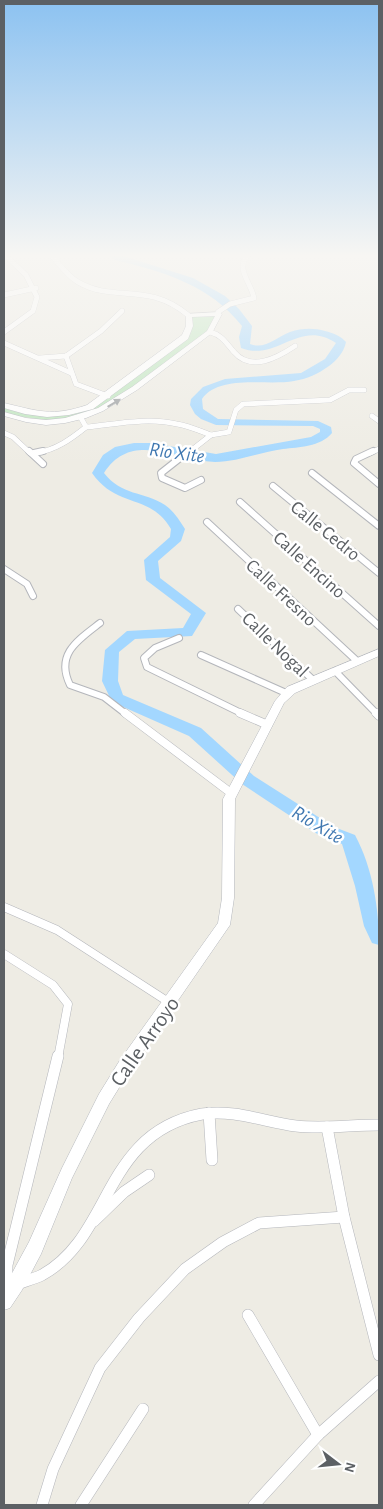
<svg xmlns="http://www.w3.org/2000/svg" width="383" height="1509" font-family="'Alegreya Sans',sans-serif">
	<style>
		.green { fill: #c0e6c0 }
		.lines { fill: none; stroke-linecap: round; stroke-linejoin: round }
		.river { fill: #a3d7ff; fill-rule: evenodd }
		.street-far3-casing { stroke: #b4b6bb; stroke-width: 5.5 }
		.street-far2-casing { stroke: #b4b6bb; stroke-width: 8 }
		.street-far1-casing { stroke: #b4b6bb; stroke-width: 9 }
		.street-casing { stroke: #b4b6bb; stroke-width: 12 }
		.secondary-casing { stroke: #b5b8be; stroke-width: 1 }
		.street-far3 { stroke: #fff; stroke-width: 5 }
		.street-far2 { stroke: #fff; stroke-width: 6 }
		.street-far1 { stroke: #fff; stroke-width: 8 }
		.street { stroke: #fff; stroke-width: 11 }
		.secondary { fill: #fff; fill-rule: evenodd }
		.oneway { fill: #9da0a2 }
		.labels { text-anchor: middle; stroke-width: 5; stroke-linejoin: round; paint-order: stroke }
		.street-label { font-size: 19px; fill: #5c6064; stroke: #fff }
		.water-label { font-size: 20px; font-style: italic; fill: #4078b1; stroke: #fff }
		.near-street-label { font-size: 22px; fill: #5c6064; stroke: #fff }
	</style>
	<rect width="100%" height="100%" fill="#eeece4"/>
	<path class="green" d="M 218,312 L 215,326 L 111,405 L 57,422 L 4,414 L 4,404 L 41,414 L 82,410 L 185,337 L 188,315 Z"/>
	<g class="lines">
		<path class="river" d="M 107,254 L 117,254 L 193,278 L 225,296 L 239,309 L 252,326 L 250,344 C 265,350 277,337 290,332 C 302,328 314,328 325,331 C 333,333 341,336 346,342 C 344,352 337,360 329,366 C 318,374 307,379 294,381 C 268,386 219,374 202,399 L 203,409 L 218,419 L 318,421 L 331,427 L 332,433 C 320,447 299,447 283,449 C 260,452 238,462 215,462 C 176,460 131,430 104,473 C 122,496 143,491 165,505 C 174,511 179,520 185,529 L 181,541 L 158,561 L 160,578 L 206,613 L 192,636 L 135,639 L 119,652 L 118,681 L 123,695 L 201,728 L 254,776 L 334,827 L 355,835 C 373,869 379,908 379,945 L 372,943 L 364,926 L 355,886 L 342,844 L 322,837 L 242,784 L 189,736 L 112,702 L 102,681 L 105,650 L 127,631 L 183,628 L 191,614 L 146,580 L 144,560 L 170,537 L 171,529 C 150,493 117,509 92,473 L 103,455 L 115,447 L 134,443 L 151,443 L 216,454 L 311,437 L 320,432 L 320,429 L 313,426 L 216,425 L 201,419 L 195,414 L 190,405 L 191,399 L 203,387 L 225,379 L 301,373 L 325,359 L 336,343 C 299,318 278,362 241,348 L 239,337 L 242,326 C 210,285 164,272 115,260 Z"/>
		<g class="street-far3-casing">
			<g id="street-far3">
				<path d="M 4,254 L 26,275 L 37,297 L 33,311 L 4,332"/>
				<path d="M 50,254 C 59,263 66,275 78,282 C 114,303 147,281 188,315"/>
				<path d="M 4,295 L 36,288"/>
				<path d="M 218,312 L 230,304 L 254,298 C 251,282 234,268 249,254"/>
				<path d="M 210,332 C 222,335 226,343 234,352 C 251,372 277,358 295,346"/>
				<path d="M 4,343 L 71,373"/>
				<path d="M 66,356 L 101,331 L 122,311"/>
				<path d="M 66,356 L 76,384 L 108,396"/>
				<path d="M 39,358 L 66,356"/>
				<path d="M 372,416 L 379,421"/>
				<path d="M 86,427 C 116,424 147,417 177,424 C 189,426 200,431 211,435"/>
				<path d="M 4,433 L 13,437 L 30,453"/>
				<path d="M 36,453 C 56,450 71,439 86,427 L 81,418"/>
				<path d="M 188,453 L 211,435 L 229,432 L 236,410 L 243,404 L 330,400 L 349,390 L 364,390"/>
				<path d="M 370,453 L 379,449"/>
			</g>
		</g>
		<g class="street-far2-casing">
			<g id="street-far2">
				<path d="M 29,451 L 43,464"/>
				<path d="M 189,451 L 161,473 L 162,478 L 185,488 L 201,480"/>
				<path d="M 373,451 L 356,459 L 354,463 L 379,484"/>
				<path d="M 34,453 L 43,451"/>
				<path d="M 312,473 L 379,526"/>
				<path d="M 273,486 L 379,573"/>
				<path d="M 240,502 L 379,626"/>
				<path d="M 207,522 L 357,661"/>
				<path d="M 4,569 L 27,584 L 33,596"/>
				<path d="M 238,609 L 313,680"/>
				<path d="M 100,623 C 78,640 55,654 70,685 L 104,697 L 126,714"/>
				<path d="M 179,638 L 155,648 L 144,658 L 147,667 L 243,714"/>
				<path d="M 201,655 L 286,693"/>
				<path d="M 335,671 L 377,714"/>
			</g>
		</g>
		<g class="street-far1-casing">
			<g id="street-far1">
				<path d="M 125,713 L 231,793"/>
				<path d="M 240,713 L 268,725"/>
				<path d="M 376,713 L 379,716"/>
				<path d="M 4,907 L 57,930 L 170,1003"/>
				<path d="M 4,954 L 53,985 L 68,1004 L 58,1058"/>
			</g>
		</g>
		<g class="street-casing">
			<g id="street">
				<path d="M 209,1113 L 212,1160"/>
				<path d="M 327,1127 L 344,1217 L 379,1355"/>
				<path d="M 94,1221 L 124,1192 L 149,1175"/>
				<path d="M 17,1284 C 25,1281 34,1279 42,1275 C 113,1236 102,1133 202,1114 C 234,1109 265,1122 296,1126 C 323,1129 351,1125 379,1125"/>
				<path d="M 6,1293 L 7,1265 L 58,1056"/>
				<path d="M 248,1315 L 318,1435"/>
				<path d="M 42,1505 L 53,1469 L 100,1368 L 139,1318 L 185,1269 L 223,1242 L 259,1223 L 344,1217"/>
				<path d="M 81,1505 L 143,1409"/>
				<path d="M 254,1505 L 318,1435 L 379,1381"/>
			</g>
		</g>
		<g class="secondary-casing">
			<g id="secondary">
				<path d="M 219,312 L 222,314 L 212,333 L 137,390 L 103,411 L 86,418 L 65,423 L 46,425 L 26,422 L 4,416 L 4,412 L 26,418 L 46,420 L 65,418 L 98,408 L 132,387 L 207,331 L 215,316 L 192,317 L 193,326 L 188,339 L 93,409 L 69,415 L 47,417 L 25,414 L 4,408 L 4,403 C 38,411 52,417 87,405 L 182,335 L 186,326 L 186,314 Z"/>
				<path d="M 379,649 L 379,656 L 295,693 L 284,703 L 235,799 L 234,898 L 230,925 L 130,1070 L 109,1104 L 72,1178 L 41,1254 L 22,1290 L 10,1308 L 4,1310 L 4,1288 L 29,1242 L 62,1168 L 99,1094 L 120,1060 L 218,923 L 222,898 L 223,799 L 275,701 L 287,687 Z"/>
			</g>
		</g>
		<use href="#street-far3" class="street-far3"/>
		<use href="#street-far2" class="street-far2"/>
		<use href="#street-far1" class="street-far1"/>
		<use href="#street" class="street"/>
		<use href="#secondary" class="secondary"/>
	</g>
	<defs><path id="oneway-solid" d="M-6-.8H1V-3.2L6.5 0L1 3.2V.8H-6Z" transform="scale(1.25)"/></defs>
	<use class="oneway" href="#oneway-solid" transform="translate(114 403) rotate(-31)"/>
	<linearGradient id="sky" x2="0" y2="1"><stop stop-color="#8cc2f1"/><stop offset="0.55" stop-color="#f7f6f3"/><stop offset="1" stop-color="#f7f6f3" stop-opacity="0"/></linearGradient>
	<rect width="383" height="465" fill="url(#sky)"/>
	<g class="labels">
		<g class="street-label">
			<text transform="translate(326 530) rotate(39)" y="7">Calle Cedro</text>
			<text transform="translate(310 564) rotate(42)" y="7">Calle Encino</text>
			<text transform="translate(282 592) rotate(43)" y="7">Calle Fresno</text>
			<text transform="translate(276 644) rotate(44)" y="7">Calle Nogal</text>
		</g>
		<g class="water-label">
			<text transform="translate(177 452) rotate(8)" y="7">Rio Xite</text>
			<text transform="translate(318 824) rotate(31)" y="7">Rio Xite</text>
		</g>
		<g class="near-street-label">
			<text transform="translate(144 1041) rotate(-55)" y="8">Calle Arroyo</text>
		</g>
	</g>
	<rect width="383" height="1509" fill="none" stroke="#5c6064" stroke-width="10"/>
	<g transform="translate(338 1464) rotate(106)" stroke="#ffffff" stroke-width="4" paint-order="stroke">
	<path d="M0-4L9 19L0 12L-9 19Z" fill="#5c6064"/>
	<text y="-8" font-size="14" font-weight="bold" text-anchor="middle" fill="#5c6064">N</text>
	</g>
</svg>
